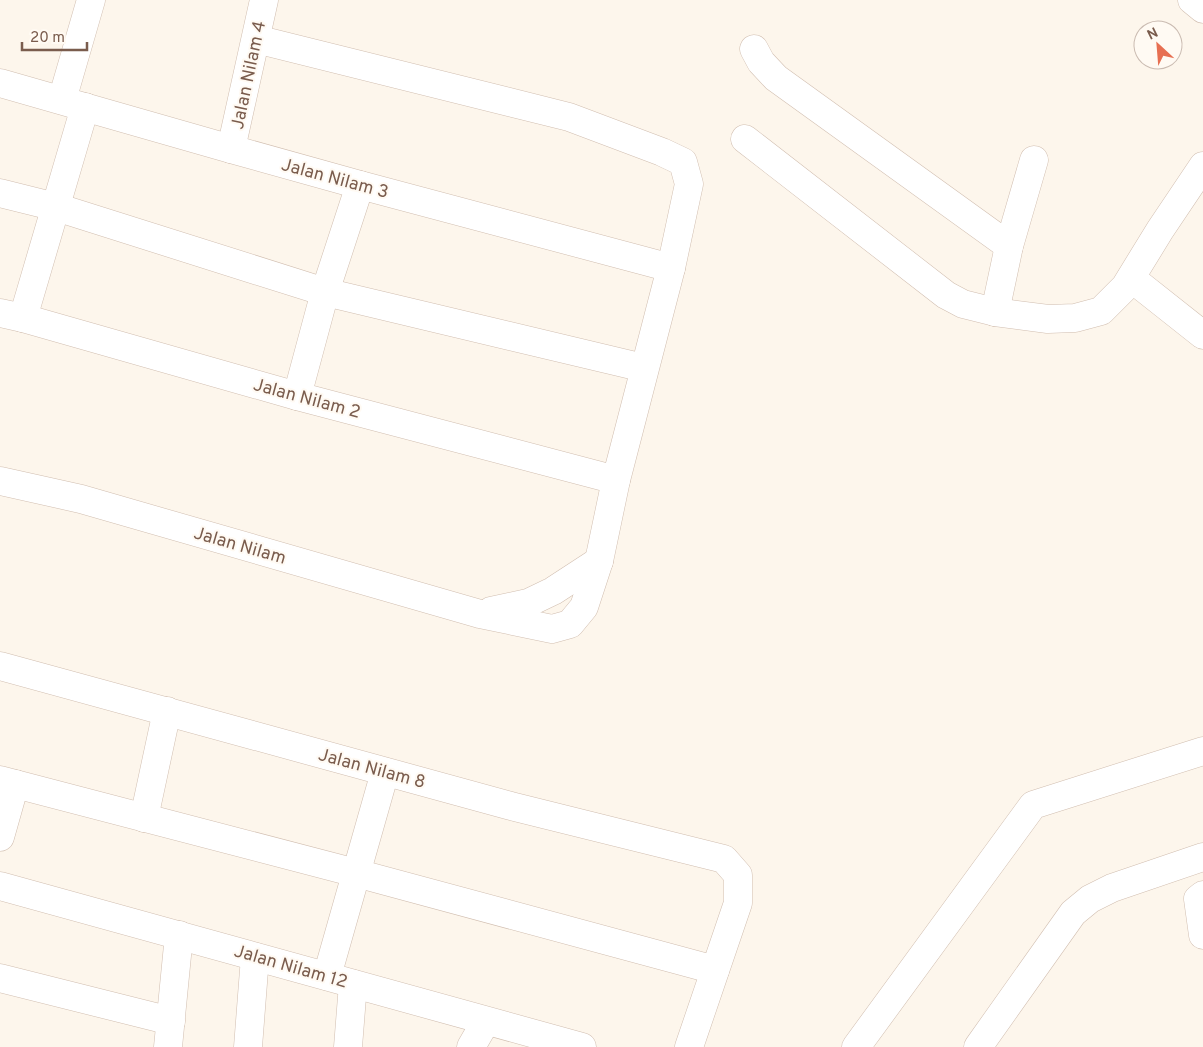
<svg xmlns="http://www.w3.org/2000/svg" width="1203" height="1047" font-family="Overpass,sans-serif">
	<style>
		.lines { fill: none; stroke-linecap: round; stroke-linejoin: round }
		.minor-casing { stroke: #d1beb0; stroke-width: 29 }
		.minor { stroke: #fff; stroke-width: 28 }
		.labels { text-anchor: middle; stroke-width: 4; stroke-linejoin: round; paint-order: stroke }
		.street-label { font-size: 18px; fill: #7a5c4d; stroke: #fffaf3 }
	</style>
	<rect width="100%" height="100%" fill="#fdf6ec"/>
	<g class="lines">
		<g class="minor-casing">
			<g id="minor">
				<path d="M 1192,0 L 1203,9"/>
				<path d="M 754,49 L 761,62 L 776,78 L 1009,246"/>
				<path d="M 0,83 L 231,149 L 360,185 L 671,268"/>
				<path d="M 62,100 L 91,0"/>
				<path d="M 745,139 L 946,295 L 963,304 L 995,312 L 1048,319 L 1075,318 L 1101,311 L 1125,287 L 1160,230 L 1203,166"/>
				<path d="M 231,149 L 264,0"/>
				<path d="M 0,193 L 56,207 L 325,292 L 644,368"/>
				<path d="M 1131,278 L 1203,335"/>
				<path d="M 995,312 L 1009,246 L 1034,160"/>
				<path d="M 0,313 L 23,318 L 297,396 L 616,480"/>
				<path d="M 23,318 L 85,107"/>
				<path d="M 297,396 L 325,292 L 360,185"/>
				<path d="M 0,481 L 81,499 L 480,614 L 552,629 L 570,624 L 584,607 L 599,561 L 616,480 L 671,268 L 689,184 L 683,162 L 662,152 L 569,117 L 256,39"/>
				<path d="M 491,611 L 528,603 L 553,591 L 599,561"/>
				<path d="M 0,666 L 511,806 L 724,859 L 738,875 L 738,903 L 689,1047"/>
				<path d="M 0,780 L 356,873 L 715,970"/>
				<path d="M 144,818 L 167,711"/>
				<path d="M 0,837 L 15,784"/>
				<path d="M 0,886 L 582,1047"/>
				<path d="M 1203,895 L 1198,899 L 1203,935"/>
				<path d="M 327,976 L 385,772"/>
				<path d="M 0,978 L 171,1021"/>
				<path d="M 168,1047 L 179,935"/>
				<path d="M 248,1047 L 255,957"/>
				<path d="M 348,1047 L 353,984"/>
				<path d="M 471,1047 L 486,1021"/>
				<path d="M 856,1047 L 1033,805 L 1203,751"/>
				<path d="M 978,1047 L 1073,913 L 1090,899 L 1112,888 L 1203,857"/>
			</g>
		</g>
		<use href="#minor" class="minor"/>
	</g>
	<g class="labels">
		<g class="street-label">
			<text transform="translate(248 75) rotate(-78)" y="6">Jalan Nilam 4</text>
			<text transform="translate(335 178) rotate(15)" y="6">Jalan Nilam 3</text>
			<text transform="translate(307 398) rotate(15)" y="6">Jalan Nilam 2</text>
			<text transform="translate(240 545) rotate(16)" y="6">Jalan Nilam</text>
			<text transform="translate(372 768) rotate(15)" y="6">Jalan Nilam 8</text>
			<text transform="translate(291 966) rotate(16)" y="6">Jalan Nilam 12</text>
		</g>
	</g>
	<g transform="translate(1158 45) rotate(334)"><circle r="24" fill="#fffaf3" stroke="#cabbb1"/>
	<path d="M0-4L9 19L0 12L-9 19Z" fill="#e76f51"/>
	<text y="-8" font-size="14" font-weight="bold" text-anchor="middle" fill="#7a5c4d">N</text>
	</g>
	<path d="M22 42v8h65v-8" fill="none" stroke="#7a5c4d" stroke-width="2.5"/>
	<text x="30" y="42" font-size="15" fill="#7a5c4d" stroke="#fffaf3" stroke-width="4" paint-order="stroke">20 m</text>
</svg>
